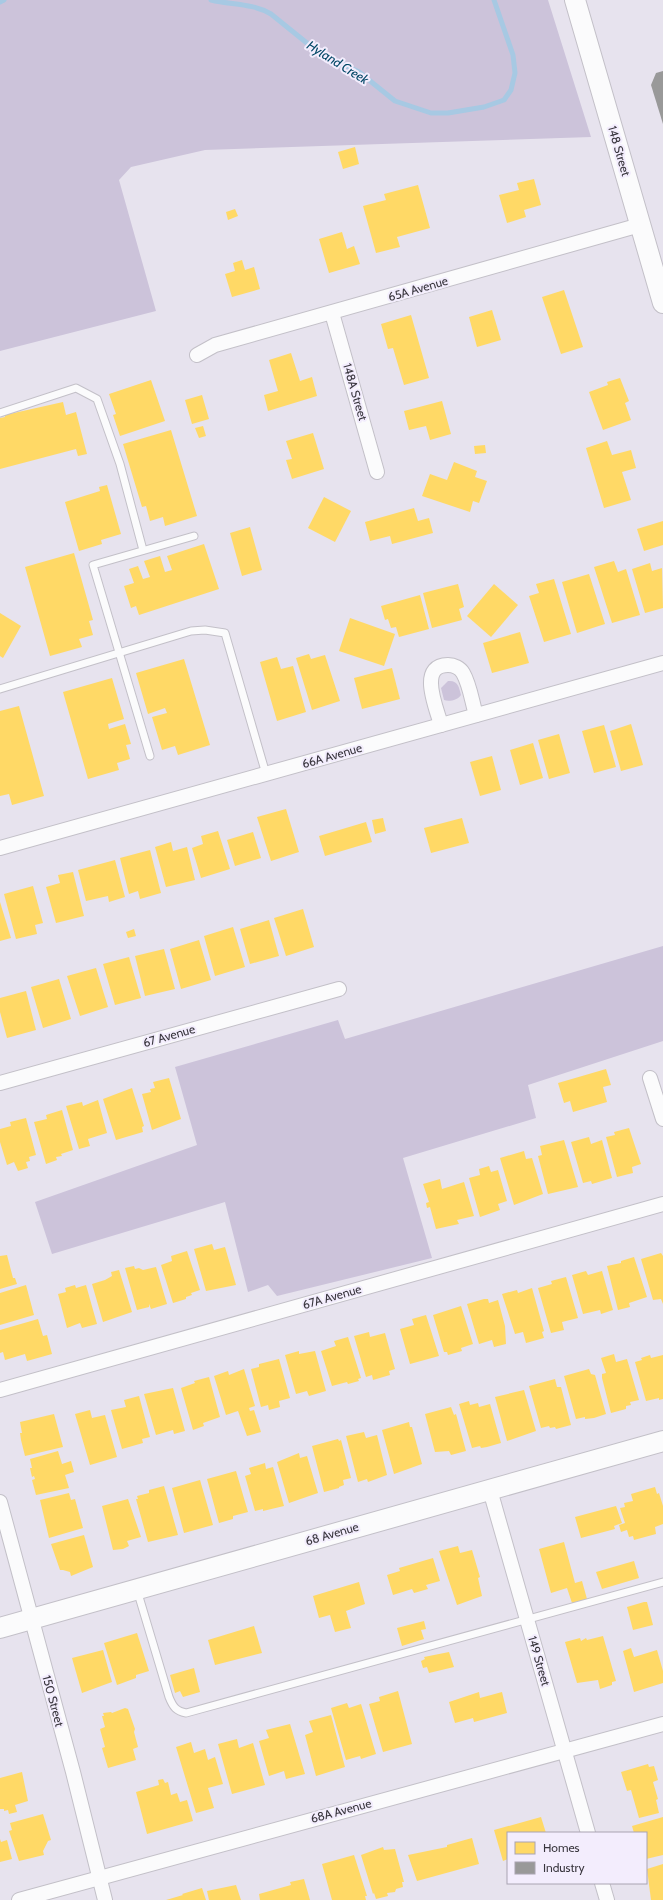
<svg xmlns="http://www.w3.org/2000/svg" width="663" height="1900" font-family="Cabin,sans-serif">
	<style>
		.green { fill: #ccc3da }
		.homes { fill: #ffd966 }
		.industry { fill: #999 }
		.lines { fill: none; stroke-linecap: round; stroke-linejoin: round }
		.stream { stroke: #a7c9e3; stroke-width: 5 }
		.lane-casing { stroke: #c3c0c8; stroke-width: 9 }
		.street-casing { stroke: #c3c0c8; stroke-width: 16 }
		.secondary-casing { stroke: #c3c0c8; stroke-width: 22 }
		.lane { stroke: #fbfbfc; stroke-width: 7 }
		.street { stroke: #fbfbfc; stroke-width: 14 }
		.secondary { stroke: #fbfbfc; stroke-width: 20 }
		.labels { text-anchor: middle; stroke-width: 4; stroke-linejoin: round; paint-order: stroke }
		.street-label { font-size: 12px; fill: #39363e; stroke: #f3edfd }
		.water-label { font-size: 13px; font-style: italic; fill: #004665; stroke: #f3edfd }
	</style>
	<rect width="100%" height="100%" fill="#e7e3ee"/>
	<g class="green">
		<path d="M 0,0 L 548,0 L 591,137 L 205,150 L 131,167 L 119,180 L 156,311 L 0,351 Z"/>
		<path d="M 448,681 C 458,680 459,687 461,695 C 458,700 449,702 444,700 L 441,688 Z"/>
		<path d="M 663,946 L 663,1041 L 528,1085 L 536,1118 L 403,1158 L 432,1258 L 277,1296 L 268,1285 L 248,1292 L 225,1202 L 52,1254 L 35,1202 L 197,1145 L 175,1067 L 338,1020 L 345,1039 Z"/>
	</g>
	<g class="homes">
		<path d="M 355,147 L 359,164 L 343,169 L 338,152 Z"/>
		<path d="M 534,179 L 541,205 L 524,210 L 526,217 L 507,223 L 499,195 L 519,190 L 517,183 Z"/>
		<path d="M 418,185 L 430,228 L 397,237 L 400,247 L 376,253 L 363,206 L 386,200 L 384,194 Z"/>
		<path d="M 235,209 L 238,216 L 228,220 L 226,212 Z"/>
		<path d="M 342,232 L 347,249 L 354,246 L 360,264 L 329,273 L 319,239 Z"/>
		<path d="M 242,260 L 245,270 L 254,267 L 260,289 L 232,297 L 225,274 L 235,271 L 233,263 Z"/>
		<path d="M 564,290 L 583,347 L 561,354 L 542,297 Z"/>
		<path d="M 492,310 L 501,340 L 477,347 L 469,317 Z"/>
		<path d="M 411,315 L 429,378 L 404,385 L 393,348 L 388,349 L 381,324 Z"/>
		<path d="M 291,353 L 300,381 L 312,377 L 317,396 L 268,411 L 264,395 L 278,391 L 269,360 Z"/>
		<path d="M 620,378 L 629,401 L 625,403 L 631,420 L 603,430 L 589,392 L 608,385 L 607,382 Z"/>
		<path d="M 151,380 L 165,421 L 120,436 L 113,415 L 116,414 L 109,394 Z"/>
		<path d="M 202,395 L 209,419 L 192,424 L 185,400 Z"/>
		<path d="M 442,401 L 451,434 L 430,440 L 426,426 L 409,430 L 404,411 Z"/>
		<path d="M 63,402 L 66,415 L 76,412 L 87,454 L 78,456 L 76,449 L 0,469 L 0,418 L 5,417 L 5,415 Z"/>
		<path d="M 203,426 L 206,436 L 199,438 L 195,428 Z"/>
		<path d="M 171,430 L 197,516 L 165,526 L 163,517 L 150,521 L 146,506 L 142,507 L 123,444 Z"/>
		<path d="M 313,433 L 324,469 L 292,479 L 286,460 L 292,459 L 286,441 Z"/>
		<path d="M 607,441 L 612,455 L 631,450 L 636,468 L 622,472 L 631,500 L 604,508 L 586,448 Z"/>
		<path d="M 485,445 L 486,453 L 475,454 L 474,446 Z"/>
		<path d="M 454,462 L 477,471 L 475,477 L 487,481 L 479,503 L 473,501 L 470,512 L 422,496 L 430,474 L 447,480 Z"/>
		<path d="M 107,485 L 121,534 L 101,540 L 102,544 L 79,551 L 65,502 L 100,491 L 99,487 Z"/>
		<path d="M 324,497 L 351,511 L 335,542 L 308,528 Z"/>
		<path d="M 414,508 L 418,521 L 429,518 L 433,533 L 392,544 L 390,536 L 370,541 L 365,522 Z"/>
		<path d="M 663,521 L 663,545 L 644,551 L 637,529 Z"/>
		<path d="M 250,527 L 262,570 L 242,576 L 230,533 Z"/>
		<path d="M 204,544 L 219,589 L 139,615 L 136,606 L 131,608 L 124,586 L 134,583 L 129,569 L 138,566 L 143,579 L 150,577 L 144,561 L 160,556 L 165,572 L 172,570 L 167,556 Z"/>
		<path d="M 74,553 L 93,620 L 89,621 L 93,635 L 79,639 L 82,647 L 50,656 L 25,567 Z"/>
		<path d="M 614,561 L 618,572 L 626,569 L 640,615 L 612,623 L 594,567 Z"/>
		<path d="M 650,563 L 652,571 L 662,568 L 663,608 L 645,613 L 632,569 Z"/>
		<path d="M 589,574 L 605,624 L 577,633 L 562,582 Z"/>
		<path d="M 554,579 L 571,634 L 544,642 L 529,596 L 539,593 L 536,584 Z"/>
		<path d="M 458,584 L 464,607 L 459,609 L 462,620 L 432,628 L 423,593 Z"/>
		<path d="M 494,584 L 518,605 L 491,637 L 467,616 Z"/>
		<path d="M 420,595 L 429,629 L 399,637 L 396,627 L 391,628 L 388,619 L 385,620 L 381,606 Z"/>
		<path d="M 0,613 L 21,626 L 3,658 L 0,656 Z"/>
		<path d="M 350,618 L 395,634 L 384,666 L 339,651 Z"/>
		<path d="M 520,632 L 529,663 L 492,673 L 483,643 Z"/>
		<path d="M 309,654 L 311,659 L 325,655 L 340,701 L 312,710 L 296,658 Z"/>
		<path d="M 277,657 L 281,669 L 293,666 L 306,712 L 277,721 L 260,662 Z"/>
		<path d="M 184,659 L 210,745 L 178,755 L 175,746 L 162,750 L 152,717 L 167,713 L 165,708 L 148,714 L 136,673 Z"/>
		<path d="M 392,668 L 400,699 L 362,709 L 354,678 Z"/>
		<path d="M 112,678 L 124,719 L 108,724 L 109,729 L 125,724 L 131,744 L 126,745 L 130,759 L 117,763 L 119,770 L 88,779 L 63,692 Z"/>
		<path d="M 19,706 L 44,796 L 12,805 L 9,794 L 0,796 L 0,711 Z"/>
		<path d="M 631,724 L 643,765 L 621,771 L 610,731 Z"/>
		<path d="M 604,725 L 616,767 L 594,773 L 582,731 Z"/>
		<path d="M 559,734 L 570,773 L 549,779 L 538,740 Z"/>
		<path d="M 533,743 L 543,778 L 520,785 L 510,750 Z"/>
		<path d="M 492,756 L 501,790 L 480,796 L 470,762 Z"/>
		<path d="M 286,809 L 299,852 L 271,861 L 257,817 Z"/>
		<path d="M 383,818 L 386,831 L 375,834 L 372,820 Z"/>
		<path d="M 462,818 L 469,843 L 431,853 L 424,828 Z"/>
		<path d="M 366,822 L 372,842 L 325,856 L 319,836 Z"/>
		<path d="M 218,831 L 230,869 L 201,878 L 192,848 L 203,844 L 201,836 Z"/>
		<path d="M 253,832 L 261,858 L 235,866 L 227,840 Z"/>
		<path d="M 171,842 L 173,851 L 187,847 L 195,880 L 166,887 L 155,847 Z"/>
		<path d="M 150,850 L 161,893 L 140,899 L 138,891 L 129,894 L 120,858 Z"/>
		<path d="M 115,860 L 125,897 L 109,902 L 108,896 L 86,901 L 78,870 Z"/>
		<path d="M 73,872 L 84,916 L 56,923 L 46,887 L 60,883 L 58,875 Z"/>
		<path d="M 33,886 L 43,923 L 35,925 L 37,934 L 16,939 L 4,894 Z"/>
		<path d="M 0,902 L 11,938 L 0,941 Z"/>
		<path d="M 303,909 L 314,947 L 286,956 L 274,918 Z"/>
		<path d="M 269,920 L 279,956 L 250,964 L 240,929 Z"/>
		<path d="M 233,927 L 245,967 L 215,976 L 204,936 Z"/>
		<path d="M 134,929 L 136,936 L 128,938 L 126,932 Z"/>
		<path d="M 199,940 L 211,980 L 181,989 L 170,949 Z"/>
		<path d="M 164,949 L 175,989 L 145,996 L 135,956 Z"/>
		<path d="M 129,957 L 141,998 L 115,1005 L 103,964 Z"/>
		<path d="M 96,968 L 108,1007 L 80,1016 L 67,976 Z"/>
		<path d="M 59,979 L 71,1019 L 43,1028 L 31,987 Z"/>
		<path d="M 26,991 L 36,1030 L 7,1038 L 0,1012 L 0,998 Z"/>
		<path d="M 606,1069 L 611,1085 L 603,1087 L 607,1102 L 573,1112 L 570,1101 L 564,1103 L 558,1083 Z"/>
		<path d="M 169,1078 L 181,1119 L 152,1130 L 142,1094 L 151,1092 L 150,1089 L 155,1088 L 153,1082 Z"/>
		<path d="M 132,1088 L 144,1126 L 142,1127 L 143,1132 L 116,1140 L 103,1099 Z"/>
		<path d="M 98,1100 L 107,1133 L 88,1139 L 90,1146 L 79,1149 L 66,1106 L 82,1102 L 83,1106 Z"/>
		<path d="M 62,1110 L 73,1150 L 61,1154 L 62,1156 L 56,1157 L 57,1160 L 46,1164 L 34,1122 L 47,1119 L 46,1115 Z"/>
		<path d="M 26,1118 L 36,1155 L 29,1157 L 30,1161 L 26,1162 L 28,1168 L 18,1171 L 14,1162 L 7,1165 L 0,1142 L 0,1129 L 11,1126 L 10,1122 Z"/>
		<path d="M 629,1128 L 641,1164 L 632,1167 L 633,1173 L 617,1177 L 606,1137 L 615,1135 L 614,1132 Z"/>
		<path d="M 589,1137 L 591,1144 L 602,1140 L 612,1178 L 592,1184 L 591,1181 L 583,1183 L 571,1142 Z"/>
		<path d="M 564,1140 L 578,1187 L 548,1194 L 538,1156 L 542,1155 L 540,1146 Z"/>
		<path d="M 524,1151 L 526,1159 L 532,1158 L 543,1194 L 514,1205 L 500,1158 Z"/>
		<path d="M 489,1166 L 491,1172 L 498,1170 L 507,1201 L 498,1204 L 500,1210 L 480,1217 L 469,1178 L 480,1175 L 479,1169 Z"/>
		<path d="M 440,1179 L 442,1189 L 464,1182 L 474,1216 L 457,1220 L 459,1224 L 436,1229 L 430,1207 L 427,1208 L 426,1203 L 429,1202 L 423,1184 Z"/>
		<path d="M 212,1244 L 214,1250 L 225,1247 L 236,1285 L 206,1291 L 194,1249 Z"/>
		<path d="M 187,1251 L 200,1290 L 191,1293 L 192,1295 L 186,1297 L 186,1299 L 173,1303 L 161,1265 L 172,1261 L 171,1256 Z"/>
		<path d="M 661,1253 L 663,1256 L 663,1304 L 661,1299 L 653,1300 L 641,1259 Z"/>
		<path d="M 7,1255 L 13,1278 L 15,1278 L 17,1284 L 0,1289 L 0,1256 Z"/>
		<path d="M 634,1257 L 647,1297 L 629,1303 L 630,1307 L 618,1310 L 607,1266 L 621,1263 L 621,1261 Z"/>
		<path d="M 134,1266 L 135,1269 L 139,1268 L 143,1270 L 156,1267 L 167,1304 L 151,1309 L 149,1304 L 149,1307 L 137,1310 L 125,1268 Z"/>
		<path d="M 119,1270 L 132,1312 L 103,1322 L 92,1284 L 105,1280 L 112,1276 L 111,1272 Z"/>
		<path d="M 586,1271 L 588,1275 L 602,1271 L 613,1310 L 601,1314 L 600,1310 L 583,1314 L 572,1275 Z"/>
		<path d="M 566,1277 L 578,1318 L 562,1322 L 564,1330 L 551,1333 L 538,1288 L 552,1284 L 551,1281 Z"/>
		<path d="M 26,1285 L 34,1315 L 0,1325 L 0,1293 Z"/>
		<path d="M 75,1285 L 76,1288 L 86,1285 L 97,1324 L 82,1328 L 80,1323 L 67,1328 L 58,1294 L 66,1292 L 65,1288 Z"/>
		<path d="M 532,1288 L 544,1331 L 542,1332 L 544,1338 L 526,1343 L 523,1332 L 515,1334 L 502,1294 L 517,1290 L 518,1293 Z"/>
		<path d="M 484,1299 L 488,1299 L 489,1303 L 498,1300 L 505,1326 L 506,1344 L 494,1347 L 492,1340 L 479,1344 L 467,1304 Z"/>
		<path d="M 461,1306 L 473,1344 L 461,1348 L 462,1351 L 448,1355 L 447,1352 L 444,1352 L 433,1315 Z"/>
		<path d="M 426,1315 L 439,1356 L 410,1364 L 400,1329 L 414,1325 L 412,1319 Z"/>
		<path d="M 38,1319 L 43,1336 L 47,1335 L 52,1354 L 27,1361 L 25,1354 L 5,1360 L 3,1352 L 0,1353 L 0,1330 Z"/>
		<path d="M 369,1332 L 370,1337 L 385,1333 L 395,1369 L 389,1371 L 390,1375 L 373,1380 L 372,1375 L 366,1377 L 354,1336 Z"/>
		<path d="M 348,1337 L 361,1378 L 358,1379 L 359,1381 L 348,1384 L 347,1382 L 332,1386 L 321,1351 L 336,1346 L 334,1341 Z"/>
		<path d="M 299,1351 L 299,1354 L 315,1351 L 326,1391 L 309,1396 L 307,1391 L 296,1394 L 285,1355 Z"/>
		<path d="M 614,1354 L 616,1362 L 627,1359 L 639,1400 L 630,1402 L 631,1405 L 626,1406 L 626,1409 L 611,1413 L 602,1378 L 602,1374 L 606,1373 L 601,1358 Z"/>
		<path d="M 650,1355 L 651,1358 L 663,1355 L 663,1399 L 659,1400 L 659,1398 L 646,1401 L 635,1362 L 642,1360 L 641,1358 Z"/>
		<path d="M 279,1359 L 290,1398 L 279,1401 L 280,1407 L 269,1410 L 268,1405 L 261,1407 L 251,1369 L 259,1367 L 259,1364 Z"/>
		<path d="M 244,1369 L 255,1406 L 249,1408 L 250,1411 L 254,1410 L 261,1432 L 247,1436 L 238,1411 L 226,1415 L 214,1376 L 228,1371 L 229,1375 Z"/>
		<path d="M 589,1369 L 591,1374 L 595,1375 L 606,1414 L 594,1418 L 585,1419 L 585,1417 L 576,1419 L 564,1376 Z"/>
		<path d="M 209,1377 L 220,1417 L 203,1423 L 204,1426 L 193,1430 L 181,1388 L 195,1383 L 194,1381 Z"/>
		<path d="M 555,1379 L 557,1387 L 561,1387 L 571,1425 L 556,1429 L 555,1427 L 550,1428 L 549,1426 L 541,1428 L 529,1386 Z"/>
		<path d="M 173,1388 L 185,1431 L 174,1434 L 173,1430 L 156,1435 L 144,1394 Z"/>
		<path d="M 524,1390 L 536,1431 L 507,1441 L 495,1397 Z"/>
		<path d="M 139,1396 L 150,1437 L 142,1439 L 143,1443 L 122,1449 L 111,1410 L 126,1407 L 124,1400 Z"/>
		<path d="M 469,1401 L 470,1405 L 478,1403 L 479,1407 L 490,1404 L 501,1443 L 487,1447 L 481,1448 L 480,1446 L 472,1448 L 459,1404 Z"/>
		<path d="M 451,1407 L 454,1415 L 456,1414 L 466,1451 L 451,1455 L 449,1451 L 435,1452 L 425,1414 Z"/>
		<path d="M 90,1410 L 92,1418 L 105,1415 L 117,1457 L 90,1465 L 75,1414 Z"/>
		<path d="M 54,1414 L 63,1447 L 25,1456 L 21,1440 L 20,1433 L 22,1433 L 20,1422 Z"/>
		<path d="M 409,1422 L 410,1427 L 412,1427 L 422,1464 L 394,1474 L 382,1430 Z"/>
		<path d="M 364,1432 L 366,1438 L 377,1435 L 387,1475 L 368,1482 L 367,1479 L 358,1482 L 346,1436 Z"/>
		<path d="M 338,1439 L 339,1441 L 341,1440 L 351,1478 L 343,1480 L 344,1485 L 339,1487 L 339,1488 L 324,1492 L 312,1446 Z"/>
		<path d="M 58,1451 L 62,1464 L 71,1461 L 74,1472 L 65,1475 L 69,1488 L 36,1495 L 32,1480 L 35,1479 L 34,1476 L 32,1477 L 30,1468 L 32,1468 L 30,1459 Z"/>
		<path d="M 299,1453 L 300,1458 L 307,1456 L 318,1493 L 289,1503 L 277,1462 Z"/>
		<path d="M 265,1463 L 266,1469 L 273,1467 L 284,1506 L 263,1511 L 263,1509 L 255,1511 L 245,1476 L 251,1474 L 249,1468 Z"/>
		<path d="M 236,1471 L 248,1512 L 233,1516 L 233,1519 L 219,1523 L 207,1479 Z"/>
		<path d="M 200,1480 L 213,1525 L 184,1533 L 172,1488 Z"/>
		<path d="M 164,1486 L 178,1535 L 148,1542 L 136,1499 L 138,1499 L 137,1496 L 149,1493 L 149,1490 Z"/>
		<path d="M 655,1487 L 657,1494 L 659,1493 L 663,1506 L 663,1524 L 655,1527 L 656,1534 L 634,1540 L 633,1536 L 629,1537 L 627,1530 L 621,1532 L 619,1525 L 625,1523 L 620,1508 L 625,1507 L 624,1503 L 633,1501 L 631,1494 Z"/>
		<path d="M 69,1493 L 71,1500 L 75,1499 L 83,1528 L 49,1538 L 40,1500 Z"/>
		<path d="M 128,1499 L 141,1537 L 127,1541 L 129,1546 L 123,1549 L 113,1550 L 102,1506 Z"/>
		<path d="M 616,1506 L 622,1523 L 614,1526 L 615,1529 L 581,1538 L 575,1517 Z"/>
		<path d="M 84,1535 L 93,1567 L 71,1576 L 70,1572 L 63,1570 L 60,1570 L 51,1544 Z"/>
		<path d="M 564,1542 L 575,1583 L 582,1581 L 587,1599 L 572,1603 L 567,1588 L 551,1593 L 539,1549 Z"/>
		<path d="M 458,1546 L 460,1553 L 472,1550 L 480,1577 L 478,1578 L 482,1596 L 457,1605 L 439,1551 Z"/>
		<path d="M 433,1558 L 440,1581 L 426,1585 L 428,1589 L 414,1593 L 412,1589 L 393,1595 L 387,1575 L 400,1571 L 399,1568 Z"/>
		<path d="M 634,1561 L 639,1578 L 602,1589 L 596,1572 Z"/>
		<path d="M 359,1582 L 365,1604 L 346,1611 L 351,1628 L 335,1632 L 330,1615 L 319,1618 L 313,1596 Z"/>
		<path d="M 644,1602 L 647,1602 L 653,1625 L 633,1630 L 627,1607 Z"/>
		<path d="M 424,1621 L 426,1629 L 421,1630 L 424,1639 L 402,1646 L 397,1628 Z"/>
		<path d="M 254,1626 L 262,1653 L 215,1665 L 208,1640 Z"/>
		<path d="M 137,1633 L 149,1671 L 136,1675 L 136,1678 L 117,1685 L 104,1643 Z"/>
		<path d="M 603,1636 L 616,1681 L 612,1682 L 612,1685 L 600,1689 L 598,1680 L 577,1683 L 565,1642 L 580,1638 L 581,1641 L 586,1638 L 587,1640 Z"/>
		<path d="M 631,1648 L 634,1657 L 657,1650 L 663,1671 L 663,1683 L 634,1692 L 623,1651 Z"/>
		<path d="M 103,1650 L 112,1682 L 82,1693 L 72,1658 Z"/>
		<path d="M 449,1652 L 454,1667 L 429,1673 L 427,1667 L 423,1668 L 421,1661 L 425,1659 L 424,1657 Z"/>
		<path d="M 194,1668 L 200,1692 L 183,1697 L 180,1691 L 175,1693 L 170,1675 Z"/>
		<path d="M 398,1691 L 412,1744 L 383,1752 L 369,1704 L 380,1701 L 379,1697 Z"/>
		<path d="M 479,1692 L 480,1698 L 502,1692 L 507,1713 L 474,1722 L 473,1718 L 455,1723 L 449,1702 Z"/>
		<path d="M 347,1703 L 349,1708 L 361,1704 L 376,1754 L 361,1759 L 360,1756 L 346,1760 L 331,1708 Z"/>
		<path d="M 125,1708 L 128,1709 L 135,1729 L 134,1732 L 138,1747 L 133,1749 L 136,1760 L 108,1768 L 102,1748 L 105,1747 L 100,1729 L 105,1727 L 102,1716 L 104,1716 L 103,1713 L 111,1712 L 112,1713 Z"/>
		<path d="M 331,1715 L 345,1767 L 316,1776 L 305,1735 L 313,1732 L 309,1721 Z"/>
		<path d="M 290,1724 L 305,1774 L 286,1779 L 284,1771 L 269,1776 L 259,1741 L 269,1738 L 266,1730 Z"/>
		<path d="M 237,1739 L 239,1748 L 253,1743 L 265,1785 L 232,1794 L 218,1744 Z"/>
		<path d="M 191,1742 L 194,1753 L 205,1749 L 208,1760 L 215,1757 L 223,1784 L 208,1788 L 214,1808 L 196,1813 L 176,1747 Z"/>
		<path d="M 648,1764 L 649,1767 L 654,1766 L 658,1780 L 653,1782 L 658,1799 L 656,1800 L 659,1813 L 639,1818 L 631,1790 L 627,1791 L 621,1772 Z"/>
		<path d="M 22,1772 L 28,1801 L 15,1805 L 17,1812 L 9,1814 L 8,1810 L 4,1811 L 4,1809 L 0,1809 L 0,1778 Z"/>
		<path d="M 163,1779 L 165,1783 L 168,1782 L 171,1795 L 177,1793 L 180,1802 L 187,1800 L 193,1821 L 147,1834 L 136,1792 L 159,1785 L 158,1780 Z"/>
		<path d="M 43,1814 L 51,1840 L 48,1841 L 43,1851 L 44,1855 L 19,1861 L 9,1831 L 12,1830 L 10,1823 Z"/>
		<path d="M 541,1817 L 546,1833 L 508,1833 L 508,1859 L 503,1861 L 494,1830 Z"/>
		<path d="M 663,1817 L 663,1855 L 646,1859 L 646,1833 L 634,1833 L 632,1826 Z"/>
		<path d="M 472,1838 L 479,1864 L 417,1881 L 408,1855 L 447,1847 L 447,1845 Z"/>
		<path d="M 0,1839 L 1,1842 L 7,1840 L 12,1859 L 0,1862 Z"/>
		<path d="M 383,1847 L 384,1850 L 395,1849 L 404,1882 L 402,1882 L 403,1887 L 396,1889 L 395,1892 L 387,1893 L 388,1896 L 376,1899 L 374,1893 L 373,1894 L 361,1855 Z"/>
		<path d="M 354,1855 L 367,1896 L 365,1896 L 366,1900 L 332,1900 L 322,1864 Z"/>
		<path d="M 663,1864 L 663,1900 L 651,1900 L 647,1869 Z"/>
		<path d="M 304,1879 L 310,1900 L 260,1900 L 259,1894 L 291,1885 L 290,1882 Z"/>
		<path d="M 236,1885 L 241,1900 L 209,1900 L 207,1891 Z"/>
		<path d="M 202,1888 L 206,1900 L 166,1900 L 183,1895 L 182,1894 Z"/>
	</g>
	<path class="industry" d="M 663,71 L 663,124 L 651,85 L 656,73 Z"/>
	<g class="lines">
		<g class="stream">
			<path d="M 211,0 C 232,5 252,3 271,14 L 318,52 L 359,72 L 395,101 L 431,113 L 448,113 L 484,107 L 504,100 L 511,90 L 515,73 L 513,55 L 494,0"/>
			<path d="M 0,2 L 4,0"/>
		</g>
		<g class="lane-casing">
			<g id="lane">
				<path d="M 0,413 L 76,388 L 97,399 L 120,464 L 143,550"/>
				<path d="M 0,689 L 191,631 L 205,630 L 225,633 L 266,774"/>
				<path d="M 150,756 L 93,565 L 194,536"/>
				<path d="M 137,1590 L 169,1697 C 173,1707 176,1711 186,1713 L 663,1582"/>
			</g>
		</g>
		<g class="street-casing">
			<g id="street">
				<path d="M 332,313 L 377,472"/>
				<path d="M 197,355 L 215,345 L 640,225"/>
				<path d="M 441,725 C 437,709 417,665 448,665 C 454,665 460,668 463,673 C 470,685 472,702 476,715"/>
				<path d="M 0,848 L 663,663"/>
				<path d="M 650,1078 L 663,1119"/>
				<path d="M 0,1083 L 339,989"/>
				<path d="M 0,1390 L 663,1204"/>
				<path d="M 490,1490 L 588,1833"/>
				<path d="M 0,1502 L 73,1772 L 105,1900"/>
				<path d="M 602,1883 L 607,1900"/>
				<path d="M 19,1900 L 663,1724"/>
			</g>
		</g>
		<g class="secondary-casing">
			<g id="secondary">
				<path d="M 575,0 L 663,303"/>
				<path d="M 0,1628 L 663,1441"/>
			</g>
		</g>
		<use href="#lane" class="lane"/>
		<use href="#street" class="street"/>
		<use href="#secondary" class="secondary"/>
	</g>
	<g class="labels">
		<g class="street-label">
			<text transform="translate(619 151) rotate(74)" y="4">148 Street</text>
			<text transform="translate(418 289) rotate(-16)" y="4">65A Avenue</text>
			<text transform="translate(355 392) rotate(74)" y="4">148A Street</text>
			<text transform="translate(332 756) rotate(-16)" y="4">66A Avenue</text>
			<text transform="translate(169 1036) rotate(-16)" y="4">67 Avenue</text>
			<text transform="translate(332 1297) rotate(-16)" y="4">67A Avenue</text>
			<text transform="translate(332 1534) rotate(-16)" y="4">68 Avenue</text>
			<text transform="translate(539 1661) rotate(74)" y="4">149 Street</text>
			<text transform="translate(53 1701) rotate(75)" y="4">150 Street</text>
			<text transform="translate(341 1811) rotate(-15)" y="4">68A Avenue</text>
		</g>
		<g class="water-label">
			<text transform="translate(338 62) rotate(32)" y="5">Hyland Creek</text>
		</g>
	</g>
	<rect x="507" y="1832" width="140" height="52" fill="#f3edfd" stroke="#a9a4b1"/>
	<rect x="515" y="1842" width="20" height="12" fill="#ffd966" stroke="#a9a4b1"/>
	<text x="543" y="1852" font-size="12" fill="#39363e">Homes</text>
	<rect x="515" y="1862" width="20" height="12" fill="#999999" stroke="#a9a4b1"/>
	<text x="543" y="1872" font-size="12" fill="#39363e">Industry</text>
</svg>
